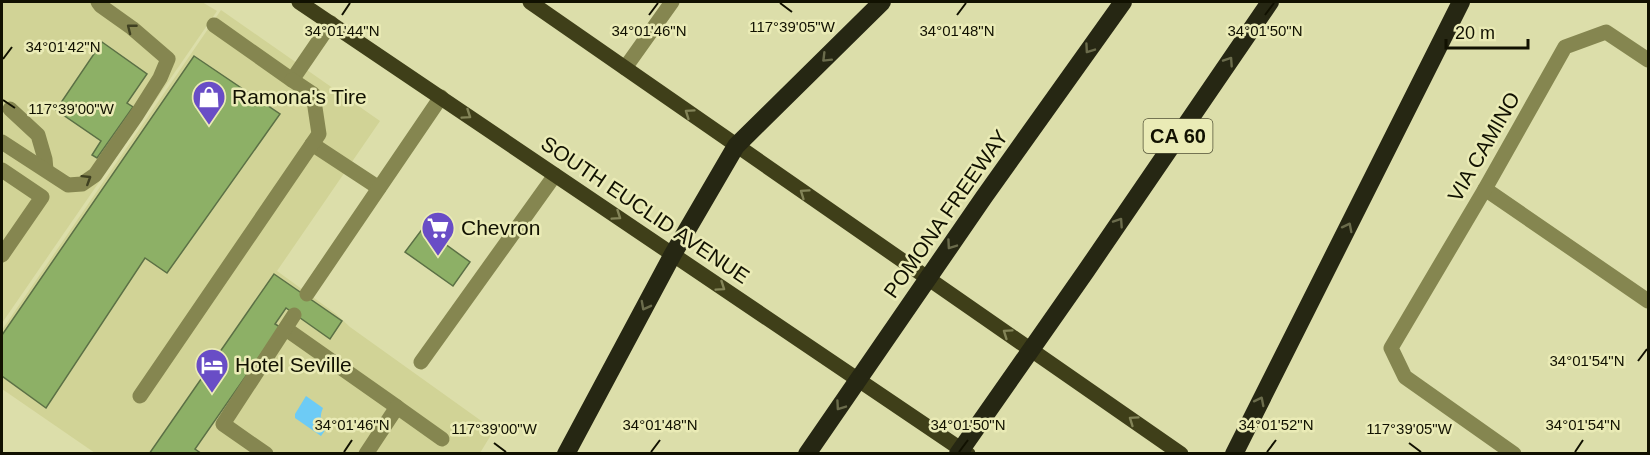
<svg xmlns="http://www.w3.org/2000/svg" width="1650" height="455" font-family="Helvetica,sans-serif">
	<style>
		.built { fill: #d1d396 }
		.water { fill: #6dcbf5 }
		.building { fill: #8db066; stroke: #5b7045; stroke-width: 1.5 }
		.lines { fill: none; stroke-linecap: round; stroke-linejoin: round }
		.service { stroke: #858650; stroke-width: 15 }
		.minor { stroke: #858650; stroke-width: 15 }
		.primary { stroke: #3f3f19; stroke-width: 15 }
		.motorway { stroke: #262713; stroke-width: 18 }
		.oneway { stroke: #3f4021 }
		.oneway2 { stroke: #6b6c4c }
		.oneway3 { stroke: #838458 }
		.ticks { fill: none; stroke: #111101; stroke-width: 2 }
		.labels { text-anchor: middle; stroke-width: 5; stroke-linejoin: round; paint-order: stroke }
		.shield { fill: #eaebb6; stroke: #525237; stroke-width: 1.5 }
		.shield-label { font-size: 20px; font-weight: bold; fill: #111101 }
		.poi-label { font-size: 21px; fill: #111101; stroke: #eaebb6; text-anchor: start }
		.street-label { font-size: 21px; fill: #111101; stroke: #eaebb6 }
		.ticks-label { font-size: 15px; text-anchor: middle; fill: #111101; stroke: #eaebb6; stroke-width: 5; stroke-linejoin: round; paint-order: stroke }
	</style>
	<rect width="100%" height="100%" fill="#dcdeaa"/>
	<g class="built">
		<path d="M 2,2 L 202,2 L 217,11 L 2,323 Z"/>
		<path d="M 221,10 L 380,121 L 277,271 L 336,314 L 350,327 L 494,430 L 480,453 L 95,453 L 2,389 L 2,330 Z"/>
	</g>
	<path class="water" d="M 306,396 L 323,408 C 319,417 321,421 326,429 L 321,436 L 295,418 L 295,414 Z"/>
	<g class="building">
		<path d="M 102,42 L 147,74 L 127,103 L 133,107 L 97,158 L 92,155 L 101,141 L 56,110 Z"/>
		<path d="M 194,56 L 280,114 L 167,273 L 145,258 L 46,408 L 2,376 L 2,335 Z"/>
		<path d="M 423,228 L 470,262 L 453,286 L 405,252 Z"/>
		<path d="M 274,274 L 342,321 L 330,339 L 286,308 L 275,324 L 280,327 L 195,449 L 202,454 L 149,454 Z"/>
	</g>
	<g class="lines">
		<g class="service">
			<path d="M 214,25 L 292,80 L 331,23"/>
			<path d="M 625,68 L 672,2"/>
			<path d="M 10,109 L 38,135 L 45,159 L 46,170"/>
			<path d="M 2,142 L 68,185 L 82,184 L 95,175 L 136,116 L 160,78 L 168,59 L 132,28 L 101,6 L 98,2"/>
			<path d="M 312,144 L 379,188"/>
			<path d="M 2,170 L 42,197 L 2,255"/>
			<path d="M 307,294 L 441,97"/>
			<path d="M 286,329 L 397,407 L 366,454"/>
			<path d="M 421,362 L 555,175"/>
			<path d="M 140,396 L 319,134 L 313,94 L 292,80"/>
			<path d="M 397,407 L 442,439"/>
			<path d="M 266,454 L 223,424 L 294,315"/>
		</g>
		<g class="minor">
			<path d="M 1485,189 L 1648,301"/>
			<path d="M 1514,454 L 1405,377 L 1391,348 L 1485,189 L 1565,47 L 1606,32 L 1648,60"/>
		</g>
		<g class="primary">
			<path d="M 299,2 L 968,454"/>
			<path d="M 530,2 L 1181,454"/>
		</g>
		<g class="motorway">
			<path d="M 566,454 L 673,254 L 736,146 L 882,2"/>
			<path d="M 807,454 L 984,197 L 1123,2"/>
			<path d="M 958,454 L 1086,271 L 1270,2"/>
			<path d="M 1234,454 L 1461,2"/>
		</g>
	</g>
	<defs><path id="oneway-chevron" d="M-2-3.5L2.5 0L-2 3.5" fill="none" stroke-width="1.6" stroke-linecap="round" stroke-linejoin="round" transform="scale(1.5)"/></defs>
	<g class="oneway">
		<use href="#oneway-chevron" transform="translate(131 28) rotate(-142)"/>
		<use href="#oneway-chevron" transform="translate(87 179) rotate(-32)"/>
	</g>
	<g class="oneway2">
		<use href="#oneway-chevron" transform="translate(1089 49) rotate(125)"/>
		<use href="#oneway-chevron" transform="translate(826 58) rotate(135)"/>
		<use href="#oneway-chevron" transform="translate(1229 61) rotate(-56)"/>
		<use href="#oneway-chevron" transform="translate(1119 222) rotate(-56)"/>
		<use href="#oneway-chevron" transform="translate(1348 227) rotate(-63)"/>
		<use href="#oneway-chevron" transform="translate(951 245) rotate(125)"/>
		<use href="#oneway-chevron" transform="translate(645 306) rotate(118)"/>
		<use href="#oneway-chevron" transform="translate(1260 401) rotate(-63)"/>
		<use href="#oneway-chevron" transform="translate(840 406) rotate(125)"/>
	</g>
	<g class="oneway3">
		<use href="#oneway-chevron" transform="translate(689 113) rotate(-145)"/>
		<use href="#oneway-chevron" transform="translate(467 115) rotate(34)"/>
		<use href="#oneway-chevron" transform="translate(804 193) rotate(-145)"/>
		<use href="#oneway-chevron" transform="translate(617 216) rotate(34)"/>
		<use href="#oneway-chevron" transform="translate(721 287) rotate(34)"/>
		<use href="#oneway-chevron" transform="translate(1007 333) rotate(-145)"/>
		<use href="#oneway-chevron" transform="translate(1133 420) rotate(-145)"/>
	</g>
	<path class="ticks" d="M 780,3 L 792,12M 342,15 L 350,3M 649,15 L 658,3M 957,15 L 966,3M 1265,15 L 1274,3M 3,59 L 12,47M 3,100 L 15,108M 1638,361 L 1647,349M 494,443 L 506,452M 1409,443 L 1421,452M 344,452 L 352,440M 651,452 L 660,440M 959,452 L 968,440M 1267,452 L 1276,440M 1575,452 L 1583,440"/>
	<defs>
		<g id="shop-pin" transform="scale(1.725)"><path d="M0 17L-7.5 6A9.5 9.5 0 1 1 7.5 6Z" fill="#694dc6" stroke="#eaebb6"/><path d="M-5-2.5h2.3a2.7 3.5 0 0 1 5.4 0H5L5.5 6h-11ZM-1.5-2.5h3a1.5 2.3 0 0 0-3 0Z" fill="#fff"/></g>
		<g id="supermarket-pin" transform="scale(1.725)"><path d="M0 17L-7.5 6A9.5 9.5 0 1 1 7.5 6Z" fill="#694dc6" stroke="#eaebb6"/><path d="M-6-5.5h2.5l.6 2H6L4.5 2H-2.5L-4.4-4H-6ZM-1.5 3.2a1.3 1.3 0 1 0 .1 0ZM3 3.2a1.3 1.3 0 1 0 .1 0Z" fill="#fff"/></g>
		<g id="hotel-pin" transform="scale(1.725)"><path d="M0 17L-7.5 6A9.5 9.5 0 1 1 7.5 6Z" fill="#694dc6" stroke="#eaebb6"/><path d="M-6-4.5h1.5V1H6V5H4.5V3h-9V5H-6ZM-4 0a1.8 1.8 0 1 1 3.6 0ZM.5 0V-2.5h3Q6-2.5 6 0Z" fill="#fff"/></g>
	</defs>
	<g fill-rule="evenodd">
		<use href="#shop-pin" x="209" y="97"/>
		<use href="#supermarket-pin" x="438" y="228"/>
		<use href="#hotel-pin" x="212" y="365"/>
	</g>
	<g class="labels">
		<rect class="shield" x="1143.5" y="119" width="69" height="34" rx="4.5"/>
		<g class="shield-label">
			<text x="1178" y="143">CA 60</text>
		</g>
		<g class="poi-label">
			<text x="232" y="104">Ramona's Tire</text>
			<text x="461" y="235">Chevron</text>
			<text x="235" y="372">Hotel Seville</text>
		</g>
		<g class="street-label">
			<text transform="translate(1484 147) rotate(-60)" y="7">VIA CAMINO</text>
			<text transform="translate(645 210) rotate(34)" y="7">SOUTH EUCLID AVENUE</text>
			<text transform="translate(946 214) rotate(-55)" y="7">POMONA FREEWAY</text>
		</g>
	</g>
	<g class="ticks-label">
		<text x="792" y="32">117°39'05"W</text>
		<text x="342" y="36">34°01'44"N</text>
		<text x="649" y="36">34°01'46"N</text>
		<text x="957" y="36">34°01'48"N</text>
		<text x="1265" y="36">34°01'50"N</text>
		<text x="63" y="52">34°01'42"N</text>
		<text x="71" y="114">117°39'00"W</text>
		<text x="1587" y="366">34°01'54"N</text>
		<text x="352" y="430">34°01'46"N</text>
		<text x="660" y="430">34°01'48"N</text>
		<text x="968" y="430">34°01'50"N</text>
		<text x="1276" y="430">34°01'52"N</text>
		<text x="1583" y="430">34°01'54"N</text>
		<text x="494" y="434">117°39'00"W</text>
		<text x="1409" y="434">117°39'05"W</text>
	</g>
	<rect width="1650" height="455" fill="none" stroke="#111101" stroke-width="6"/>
	<path d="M1446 39v9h82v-9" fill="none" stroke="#111101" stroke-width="3"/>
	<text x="1455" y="39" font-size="18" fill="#111101" stroke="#eaebb6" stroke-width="4.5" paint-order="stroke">20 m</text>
</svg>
